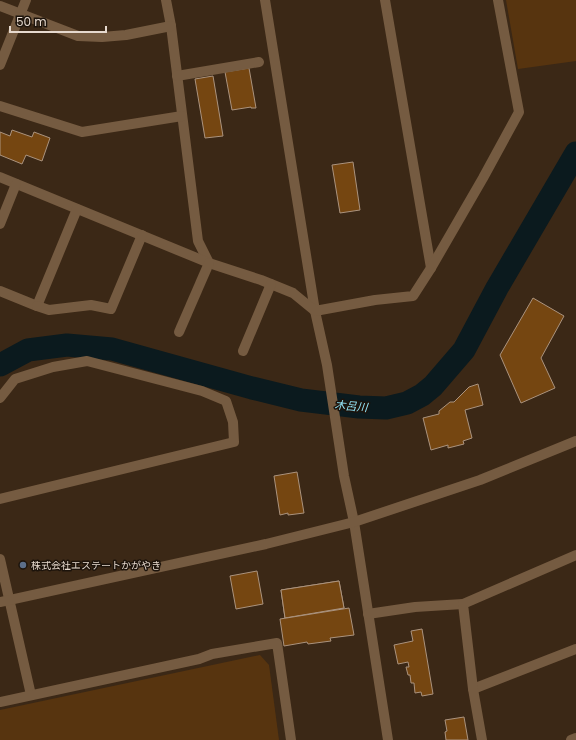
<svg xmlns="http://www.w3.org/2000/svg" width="576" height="740" font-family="Poppins,'Noto Sans JP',sans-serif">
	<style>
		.green { fill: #57340f }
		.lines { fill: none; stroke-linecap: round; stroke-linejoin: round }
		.river { stroke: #0b1a1e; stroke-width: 23 }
		.building { fill: #754611; stroke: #ab937e }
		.minor { stroke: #755b41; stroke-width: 10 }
		.service-dot { fill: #5c6f8a; stroke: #1c130b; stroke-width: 1.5 }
		.labels { text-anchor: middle; stroke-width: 3; stroke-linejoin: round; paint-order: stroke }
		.poi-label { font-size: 10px; fill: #e6d9ce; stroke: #1c130b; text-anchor: start }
		.water-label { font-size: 11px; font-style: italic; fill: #94e8fc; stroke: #1c130b }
	</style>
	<rect width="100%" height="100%" fill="#3b2816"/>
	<g class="green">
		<path d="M 506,0 L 576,0 L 576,61 L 518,69 Z"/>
		<path d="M 260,655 L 269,665 L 279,740 L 0,740 L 0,710 Z"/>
	</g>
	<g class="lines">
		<path class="river" d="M 0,365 L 28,350 L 67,345 L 112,349 L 252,388 L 301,400 L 359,407 L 386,408 L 407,403 L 422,395 L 433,386 L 464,350 L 497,288 L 576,153"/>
	</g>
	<g class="building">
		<path d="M 249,68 L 256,108 L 251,108 L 251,107 L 232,110 L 225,72 Z"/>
		<path d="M 213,76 L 223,136 L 205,138 L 195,79 Z"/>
		<path d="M 12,130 L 32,137 L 34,132 L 50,138 L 42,161 L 26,155 L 22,164 L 0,155 L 0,132 L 10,136 Z"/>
		<path d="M 353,162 L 360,210 L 340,213 L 332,165 Z"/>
		<path d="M 533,298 L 564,316 L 541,358 L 555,388 L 521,403 L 500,355 Z"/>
		<path d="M 478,384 L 483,405 L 465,410 L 472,438 L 463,441 L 464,444 L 448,448 L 448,445 L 431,450 L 423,418 L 439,414 L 439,411 L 450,402 L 454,402 L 469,387 Z"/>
		<path d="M 297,472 L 304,513 L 288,515 L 288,513 L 280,515 L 274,476 Z"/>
		<path d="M 257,571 L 263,604 L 236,609 L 230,576 Z"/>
		<path d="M 339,581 L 344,608 L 285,618 L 281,590 Z"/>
		<path d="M 339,581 L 344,608 L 285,618 L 281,590 Z"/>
		<path d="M 349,608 L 354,635 L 330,638 L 331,641 L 308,644 L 307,642 L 284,646 L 280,619 Z"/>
		<path d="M 422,629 L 433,694 L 422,696 L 421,692 L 415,693 L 414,683 L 411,683 L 410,675 L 408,675 L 406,667 L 409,667 L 408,662 L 398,664 L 394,645 L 413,641 L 411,631 Z"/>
		<path d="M 464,717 L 468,740 L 446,740 L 445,732 L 447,731 L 445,720 Z"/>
	</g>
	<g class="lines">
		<g class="minor">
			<path d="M 166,0 L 171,26 L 198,241 L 209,263"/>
			<path d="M 265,0 L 315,311 L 327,365 L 344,476 L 354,522 L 388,740"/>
			<path d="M 385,0 L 431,268"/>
			<path d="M 0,6 L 78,36 L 102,37 L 126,35 L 171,26"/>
			<path d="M 0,65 L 26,0"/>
			<path d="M 177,76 L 259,62"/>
			<path d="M 0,106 L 82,132 L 182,116"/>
			<path d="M 0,177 L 209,263 L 261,280 L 293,293 L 315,311 L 375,300 L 413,296 L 431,268 L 483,178 L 519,112 L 498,0"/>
			<path d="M 0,224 L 16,184"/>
			<path d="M 0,291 L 37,306 L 77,209"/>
			<path d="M 37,306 L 49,310 L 91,305 L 111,309 L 142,235"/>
			<path d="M 179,332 L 209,263"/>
			<path d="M 243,351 L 271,284"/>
			<path d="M 0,398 L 15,379 L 53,367 L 87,361 L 202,391 L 226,401 L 233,422 L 234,442 L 0,499"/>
			<path d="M 0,559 L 31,695"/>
			<path d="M 0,602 L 266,544 L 354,522 L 480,480 L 576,441"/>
			<path d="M 368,614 L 415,607 L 463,604"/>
			<path d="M 473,689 L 576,649"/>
			<path d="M 0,702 L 199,659 L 212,654 L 277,643 L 291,740"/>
			<path d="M 482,740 L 473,689 L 463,604 L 576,555"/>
			<path d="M 571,740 L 576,738"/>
		</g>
	</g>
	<circle class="service-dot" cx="23" cy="565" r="4"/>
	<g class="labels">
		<g class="poi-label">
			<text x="31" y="569">株式会社エステートかがやき</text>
		</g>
		<g class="water-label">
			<text transform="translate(351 406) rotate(5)" y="4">木呂川</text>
		</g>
	</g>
	<path d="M10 26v6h96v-6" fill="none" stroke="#e6d9ce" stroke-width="2"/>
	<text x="16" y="26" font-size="12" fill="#e6d9ce" stroke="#1c130b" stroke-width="3" paint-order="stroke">50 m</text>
</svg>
